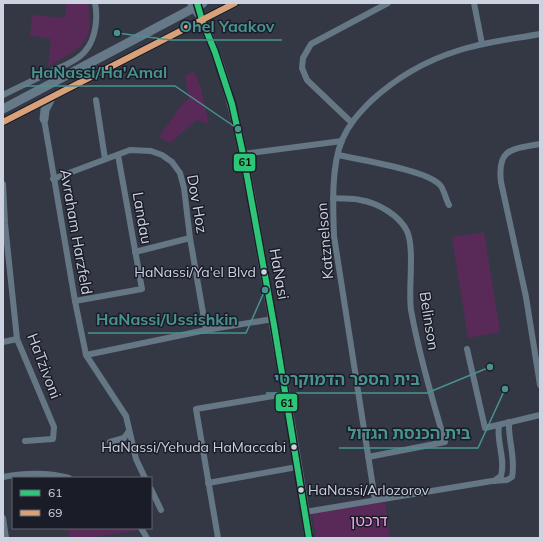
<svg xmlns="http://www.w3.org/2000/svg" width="543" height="541" font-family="Mulish,'Noto Sans Hebrew',sans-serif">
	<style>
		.green { fill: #592a58 }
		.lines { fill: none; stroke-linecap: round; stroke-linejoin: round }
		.street { stroke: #657785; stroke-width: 6 }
		.secondary { stroke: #667989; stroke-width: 9 }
		.bus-1-casing { stroke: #1a1d27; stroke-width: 9 }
		.bus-2-casing { stroke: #1a1d27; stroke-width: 9 }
		.bus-1 { stroke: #2dc577; stroke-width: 6 }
		.bus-2 { stroke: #d9a179; stroke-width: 6 }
		.bus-dot { fill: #cdd2e0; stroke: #1a1d27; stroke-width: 1.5 }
		.labels { text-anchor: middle; stroke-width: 3; stroke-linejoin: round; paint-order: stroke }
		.bus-label { font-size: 14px; fill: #cdd2e0; stroke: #1a1d27; text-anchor: end }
		.street-label { font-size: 15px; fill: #cdd2e0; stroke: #1a1d27 }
		.park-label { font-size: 15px; fill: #f7aaee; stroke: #1a1d27 }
		.leader { fill: none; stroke: #489290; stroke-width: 1.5 }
		.callout-dot { fill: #489290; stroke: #1a1d27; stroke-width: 1.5 }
		.callout-label { font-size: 16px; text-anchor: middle; font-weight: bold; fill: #489290; stroke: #1a1d27; stroke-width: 3; stroke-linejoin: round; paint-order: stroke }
		.line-badge { stroke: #1a1d27; stroke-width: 1.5 }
		.pale-badge-label { font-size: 11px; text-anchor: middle; font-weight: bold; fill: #111 }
	</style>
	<rect width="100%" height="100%" fill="#343845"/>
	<g class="green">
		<path d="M 67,3 L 88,3 C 95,45 81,48 48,66 L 51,39 L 30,35 L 32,15 L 65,18 Z"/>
		<path d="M 194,72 L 201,88 L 209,124 L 196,120 L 170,143 L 159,137 L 180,107 L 189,98 L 185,76 Z"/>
		<path d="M 484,232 L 500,332 L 468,338 L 452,237 Z"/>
		<path d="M 385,502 L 390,538 L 316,538 L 312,512 Z"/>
		<path d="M 68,528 L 134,528 L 137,531 L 85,538 L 69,538 Z"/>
	</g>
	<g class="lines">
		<g class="street">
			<path d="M 190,3 L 193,9 L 202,20"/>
			<path d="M 474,3 L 482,44"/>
			<path d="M 3,95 C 19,87 34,80 50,72 C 62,66 78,61 86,50 C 96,38 98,17 95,3"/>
			<path d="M 96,100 L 105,159"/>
			<path d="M 44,119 L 75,301 L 86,355 L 126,416 L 136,459 L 145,478"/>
			<path d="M 351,122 L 307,80 L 302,68 L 303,58 L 311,44 L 388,3"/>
			<path d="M 540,144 C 512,149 497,148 501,182 L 526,297 L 540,385"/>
			<path d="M 243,154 L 342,141"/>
			<path d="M 338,155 C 360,160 427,170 440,185 C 444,189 446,200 449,205"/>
			<path d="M 53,179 L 130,150 L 151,151 L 162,155 L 172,162 L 180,173 L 184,188 L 190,238 L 206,330"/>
			<path d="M 3,184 L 5,224 L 17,339 L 54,427 L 53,439 L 25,441"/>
			<path d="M 333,198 C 342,199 352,198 360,200 C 378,203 399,215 407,231 C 415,249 408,289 411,310 C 419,355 432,399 445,442 L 368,457"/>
			<path d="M 135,252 L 190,238"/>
			<path d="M 75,301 L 142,289 L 118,155"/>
			<path d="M 3,342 L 17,339"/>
			<path d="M 467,349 L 485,428 L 540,415"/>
			<path d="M 86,355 L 206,330 L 273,319"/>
			<path d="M 110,442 L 124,438 L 129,431"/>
			<path d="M 3,477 C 25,473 47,472 69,478"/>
			<path d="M 494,481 L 501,476 C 506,459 496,442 499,425"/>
			<path d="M 208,483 L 297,467"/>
			<path d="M 151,489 L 161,510"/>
			<path d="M 375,500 L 334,236 C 333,206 331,167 342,140 C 349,124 359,113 371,101 C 396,78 425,61 457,51 C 483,42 513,39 540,34"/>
			<path d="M 305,512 L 492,481 L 507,480 L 512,477 C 516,459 508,440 509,422"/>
			<path d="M 3,518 L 6,538"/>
			<path d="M 141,528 L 147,538"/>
			<path d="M 218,538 L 196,409 L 285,394"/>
		</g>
		<g class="secondary">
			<path d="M 202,20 C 236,95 247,175 261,254 C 278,349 295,443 309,538"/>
			<path d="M 3,109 L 203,3"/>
			<path d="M 44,119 L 45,110 L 51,98"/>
			<path d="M 3,122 L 235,3"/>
		</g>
		<g class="bus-1-casing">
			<path id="bus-1" d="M 197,3 L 202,20 L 215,52 L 232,104 L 243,154 L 274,325 L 309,538"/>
		</g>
		<g class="bus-2-casing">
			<path id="bus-2" d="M 3,122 L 235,3"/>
		</g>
		<use href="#bus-1" class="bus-1"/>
		<use href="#bus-2" class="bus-2"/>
	</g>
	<g class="bus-dot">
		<circle cx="264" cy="272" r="3.5"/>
		<circle cx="294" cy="447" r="3.5"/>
		<circle cx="301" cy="490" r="3.5"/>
	</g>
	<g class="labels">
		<g class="bus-label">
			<text x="256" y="277">HaNassi/Ya'el Blvd</text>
			<text x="286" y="452">HaNassi/Yehuda HaMaccabi</text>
			<text x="308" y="495" text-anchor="start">HaNassi/Arlozorov</text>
		</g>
		<g class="street-label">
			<text transform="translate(197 204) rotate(80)" y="5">Dov Hoz</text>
			<text transform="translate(142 218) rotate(80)" y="5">Landau</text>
			<text transform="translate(76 232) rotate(80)" y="5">Avraham Harzfeld</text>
			<text transform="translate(325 241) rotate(-95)" y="5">Katznelson</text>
			<text transform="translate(279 274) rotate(80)" y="5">HaNasi</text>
			<text transform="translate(429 321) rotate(81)" y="5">Belinson</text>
			<text transform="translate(44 366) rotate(69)" y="5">HaTzivoni</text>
		</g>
		<g class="park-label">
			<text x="369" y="526">דרכטן</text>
		</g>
	</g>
	<path class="leader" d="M117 33L171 40H282M238 129L175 86H23M265 290L246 333H88M490 367L427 393H266M505 389L478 448H339"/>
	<g class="callout-dot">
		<circle cx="117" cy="33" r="4"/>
		<circle cx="238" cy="129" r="4"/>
		<circle cx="265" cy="290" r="4"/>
		<circle cx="490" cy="367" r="4"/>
		<circle cx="505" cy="389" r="4"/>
	</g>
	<g class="callout-label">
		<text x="227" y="32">Ohel Yaakov</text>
		<text x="99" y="78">HaNassi/Ha'Amal</text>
		<text x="167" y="325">HaNassi/Ussishkin</text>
		<text x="347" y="385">בית הספר הדמוקרטי</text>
		<text x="409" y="439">בית הכנסת הגדול</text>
	</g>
	<g class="line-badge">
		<rect x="233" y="153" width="23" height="19" rx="4" fill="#2dc577"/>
		<rect x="275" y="393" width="23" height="19" rx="4" fill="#2dc577"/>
	</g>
	<g class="pale-badge-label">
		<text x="245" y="166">61</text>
		<text x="287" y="407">61</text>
	</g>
	<rect width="543" height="541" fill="none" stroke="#cdd2e0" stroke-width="8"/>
	<rect x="12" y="477" width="140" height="52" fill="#1a1d27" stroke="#626571"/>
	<rect x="20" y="490" width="20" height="6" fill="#2dc577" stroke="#626571"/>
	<text x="48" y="497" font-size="12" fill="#cdd2e0">61</text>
	<rect x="20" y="510" width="20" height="6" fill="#d9a179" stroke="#626571"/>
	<text x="48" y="517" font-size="12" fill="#cdd2e0">69</text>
</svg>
